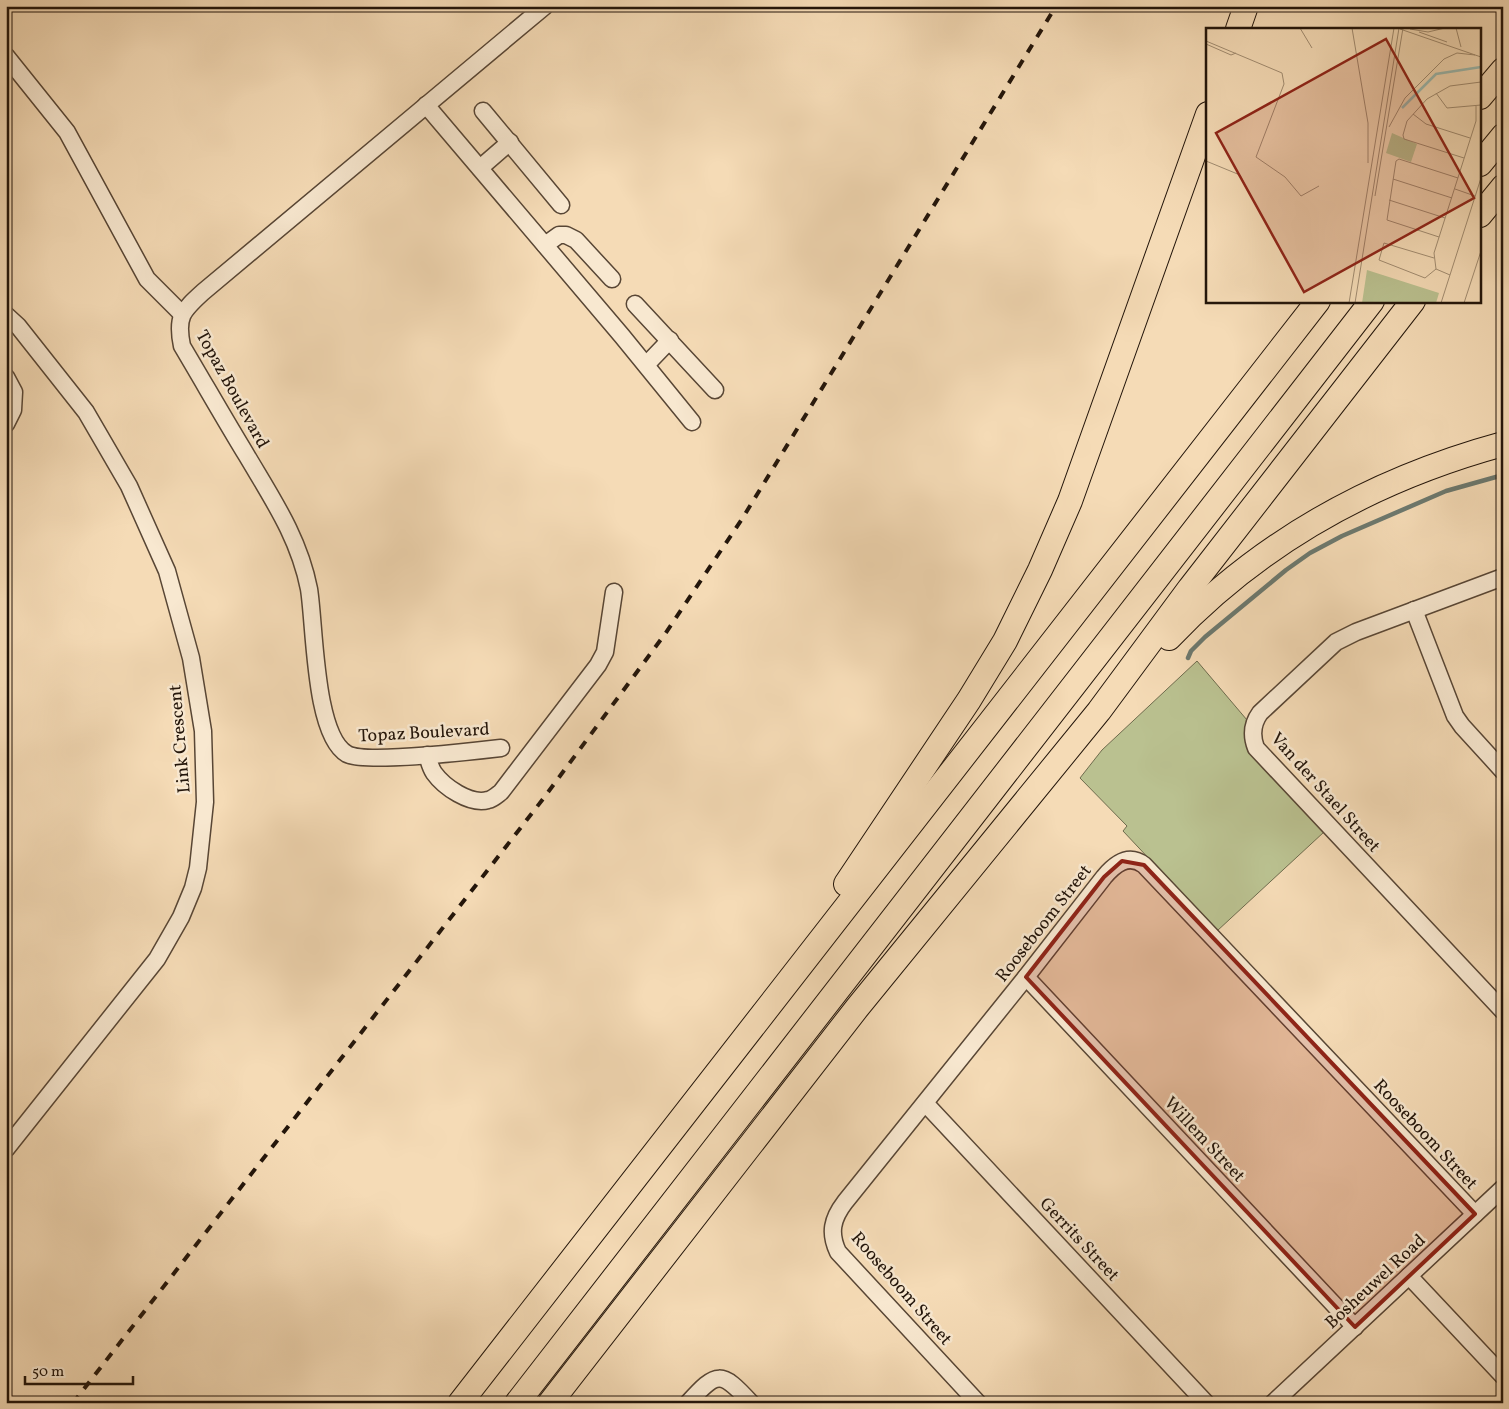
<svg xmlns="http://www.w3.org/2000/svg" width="1509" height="1409" font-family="Vollkorn,serif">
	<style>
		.green { fill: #bac190; stroke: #6e6b4d }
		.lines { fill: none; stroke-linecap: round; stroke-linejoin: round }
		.stream { stroke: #6c796f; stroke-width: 4.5 }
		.minor-casing { stroke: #584635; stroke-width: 19 }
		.highway-casing { stroke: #23150a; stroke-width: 26 }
		.minor { stroke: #f8e8d0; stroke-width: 16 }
		.highway { stroke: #f5dbb6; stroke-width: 24 }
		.rail { stroke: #23150a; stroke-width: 4; stroke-dasharray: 9 9; stroke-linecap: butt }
		.marked { fill: #8f2418; fill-opacity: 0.2; stroke: #8f2418; stroke-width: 4; stroke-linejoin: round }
		.labels { text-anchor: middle; stroke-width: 5; stroke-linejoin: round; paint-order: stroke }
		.street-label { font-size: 18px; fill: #23150a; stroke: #f8e8d0 }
		.inset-river { fill: none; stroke: #9cbbb2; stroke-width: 2.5 }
		.inset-road { fill: none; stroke: #a18c71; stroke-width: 1 }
		.view { fill: #8f2418; fill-opacity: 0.15; stroke: #8f2418; stroke-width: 2.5 }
		.inset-edge { fill: none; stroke: #23150a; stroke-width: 2.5 }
	</style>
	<rect width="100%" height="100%" fill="#f5dbb6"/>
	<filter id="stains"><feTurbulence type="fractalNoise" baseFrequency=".004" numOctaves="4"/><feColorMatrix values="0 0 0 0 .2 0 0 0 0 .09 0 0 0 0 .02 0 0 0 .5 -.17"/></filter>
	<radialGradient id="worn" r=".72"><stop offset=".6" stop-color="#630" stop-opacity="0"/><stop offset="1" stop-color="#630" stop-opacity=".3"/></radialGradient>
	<path class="green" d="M 1197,661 L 1247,720 L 1245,737 L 1324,832 L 1217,931 L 1123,831 L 1127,826 L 1080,778 L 1102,750 Z"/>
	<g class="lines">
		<path class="stream" d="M 1188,658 L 1191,651 L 1205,637 L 1286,570 L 1310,553 L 1342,536 L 1446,491 L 1503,475"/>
		<g class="minor-casing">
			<g id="minor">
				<path d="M 6,56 L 67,132 L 147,279 L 182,314"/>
				<path d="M 426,105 L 622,336 L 692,422"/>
				<path d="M 483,111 L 561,205"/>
				<path d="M 480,168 L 510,142"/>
				<path d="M 545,245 L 559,235 L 566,235 L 576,240 L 612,279"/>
				<path d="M 635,304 L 715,390"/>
				<path d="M 6,315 L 18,326 L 86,412 L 129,486 L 167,571 L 191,658 L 203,731 L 205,802 L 198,868 L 193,888 L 181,917 L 157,959 L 6,1149"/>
				<path d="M 646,365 L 670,340"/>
				<path d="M 6,377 L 14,392 L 13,410 L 6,424"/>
				<path d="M 1503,577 L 1356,632 L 1336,642 L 1260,713 C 1252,724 1251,735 1256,748 L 1503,1011"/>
				<path d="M 1414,610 L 1455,716 L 1462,726 L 1503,771"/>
				<path d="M 501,748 C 475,751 366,764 347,754 C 314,735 315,626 309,589 C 299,538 273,500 247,456 C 225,420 204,383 182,346 C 176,317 182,311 203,292 L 545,6"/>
				<path d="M 427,755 C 429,761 430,767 434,773 C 444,787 470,805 488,800 C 493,799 497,795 501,792 L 598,665 L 605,652 L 614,592"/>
				<path d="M 1026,977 L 1355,1327"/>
				<path d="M 925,1103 L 1206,1403"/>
				<path d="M 1409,1276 L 1503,1376"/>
				<path d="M 688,1403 C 717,1371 721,1370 751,1403"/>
				<path d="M 978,1403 L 838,1252 C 829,1233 832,1219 845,1202 L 1026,977 L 1104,877 C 1114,865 1128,853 1144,865 L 1475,1214"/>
				<path d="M 1273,1403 L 1503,1188"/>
			</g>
		</g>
		<g class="highway-casing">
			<g id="highway">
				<path d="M 1238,29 L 1246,6"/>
				<path d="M 1480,97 L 1503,70"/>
				<path d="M 1480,164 L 1503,136"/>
				<path d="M 1480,215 L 1503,187"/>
				<path d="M 1169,638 C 1261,541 1375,479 1503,444"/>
				<path d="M 846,884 L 969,700 L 1005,641 L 1040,570 L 1070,501 L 1208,114"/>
				<path d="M 460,1403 L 1318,301"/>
				<path d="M 517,1403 L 1372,301"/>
				<path d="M 550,1403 L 857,1008 L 1099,711 L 1190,588 L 1413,301"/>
			</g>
		</g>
		<use href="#minor" class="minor"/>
		<use href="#highway" class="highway"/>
		<path class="rail" d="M 73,1403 L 543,799 L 665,634 L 742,519 L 1056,6"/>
	</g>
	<path class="marked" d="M 1122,861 L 1144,865 L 1475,1214 L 1355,1327 L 1026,977 L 1104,877 Z"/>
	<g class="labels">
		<g class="street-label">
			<text transform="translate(233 389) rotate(61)" y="6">Topaz Boulevard</text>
			<text transform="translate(424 732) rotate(-3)" y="6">Topaz Boulevard</text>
			<text transform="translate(179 739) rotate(-95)" y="6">Link Crescent</text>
			<text transform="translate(1326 792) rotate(48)" y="6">Van der Stael Street</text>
			<text transform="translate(1043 923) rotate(-52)" y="6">Rooseboom Street</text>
			<text transform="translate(1426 1134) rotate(47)" y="6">Rooseboom Street</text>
			<text transform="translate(1205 1139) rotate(47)" y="6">Willem Street</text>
			<text transform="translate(1080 1239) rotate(47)" y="6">Gerrits Street</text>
			<text transform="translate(1375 1281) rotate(-43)" y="6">Bosheuwel Road</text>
			<text transform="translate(902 1288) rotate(49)" y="6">Rooseboom Street</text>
		</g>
	</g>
	<g transform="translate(1206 28)">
		<rect width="275" height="275" fill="#f5dbb6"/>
		<path d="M 186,105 L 211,116 L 205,134 L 180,125 ZM 161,242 L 233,265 L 230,275 L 156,275 Z" fill="#bac190"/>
		<path class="inset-river" d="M 196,80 L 230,46 L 275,39"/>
		<path class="inset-road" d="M 94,0 L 106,20M 146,0 L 162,95 L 162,135M 250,0 L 255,19M 194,1 L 275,29M 204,1 L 222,4 L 239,0M 213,4 L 241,14M 0,13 L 76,45 L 78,56 L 50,129 L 79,149 L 95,168 L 113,158M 0,16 L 25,27 L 30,25M 230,65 L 241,80 L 275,77M 207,86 L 220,96 L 264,110M 183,99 L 199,70 L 238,31 L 251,25 L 269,27M 258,130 L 198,111 L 197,107 L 201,93 L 221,71 L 244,58 L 275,54M 0,133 L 34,147 L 37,153M 187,151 L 246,170M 249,161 L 269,168M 169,168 L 197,0M 183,172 L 239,190M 233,209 L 181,192 L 190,133 L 193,131 L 252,150M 228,230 L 178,215 L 173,232 L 219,250 L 230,241M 244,247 L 230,241 L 228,225 L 270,93 L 270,78M 143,275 L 188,0M 149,275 L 193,0M 235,275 L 275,150M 258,275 L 275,223"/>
		<path class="view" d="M 180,11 L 268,170 L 98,264 L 10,105 Z"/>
		<rect width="275" height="275" class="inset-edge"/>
	</g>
	<rect width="1509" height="1409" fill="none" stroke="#f5dbb6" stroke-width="25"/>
	<rect x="8" y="8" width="1494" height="1394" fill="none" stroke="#23150a" stroke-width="2.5"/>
	<rect x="12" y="12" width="1484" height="1384" fill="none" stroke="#23150a"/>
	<path d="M25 1376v8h108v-8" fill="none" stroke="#23150a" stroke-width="2.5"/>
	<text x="32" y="1376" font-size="15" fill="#23150a" stroke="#f8e8d0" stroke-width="4" paint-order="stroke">50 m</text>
	<rect width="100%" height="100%" filter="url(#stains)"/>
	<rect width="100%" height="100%" fill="url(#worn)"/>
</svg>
